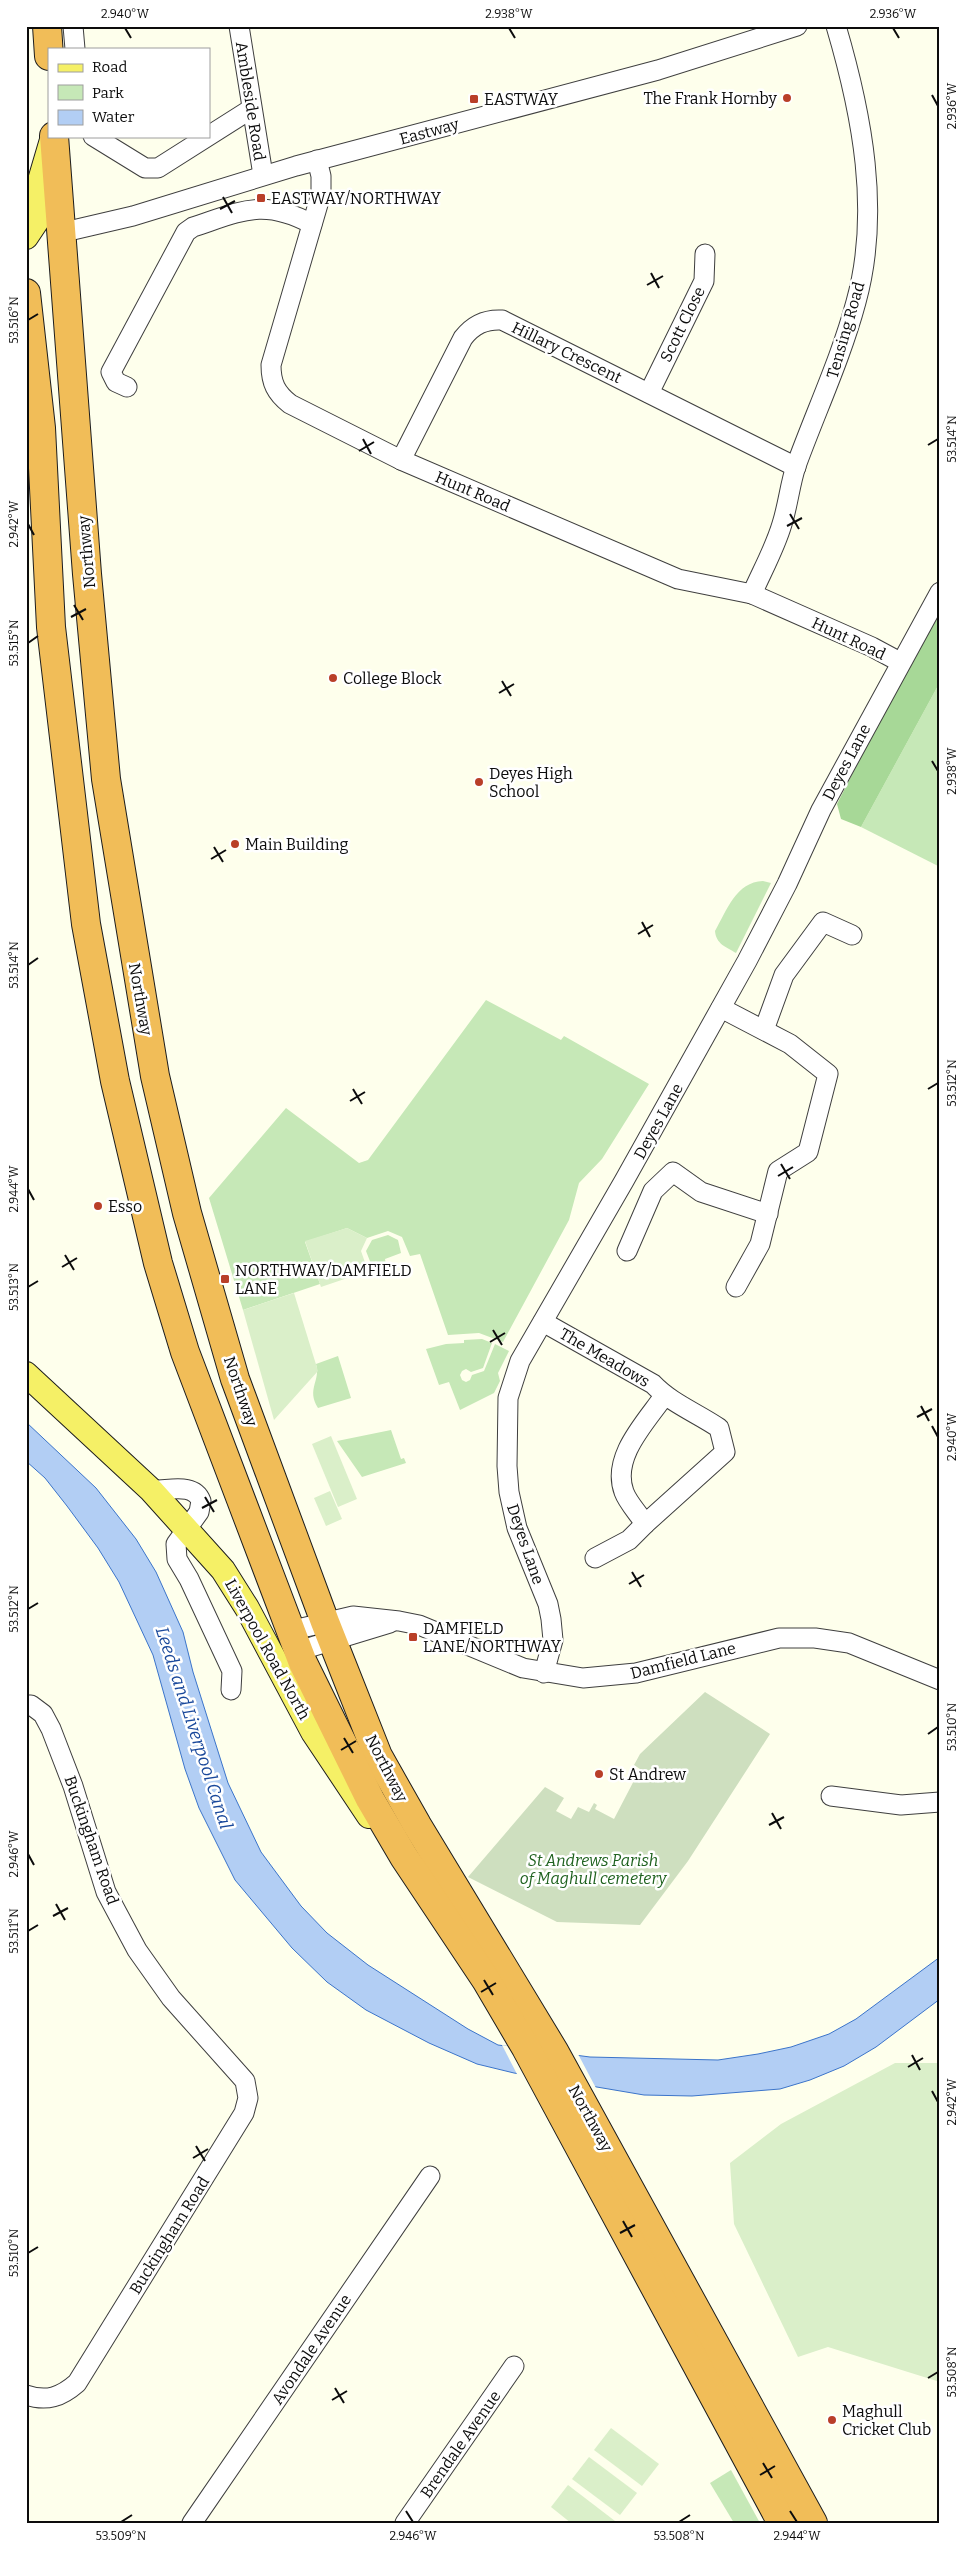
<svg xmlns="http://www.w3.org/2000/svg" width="966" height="2549" font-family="Bitter,serif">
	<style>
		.green { fill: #c6e8b7 }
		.forest { fill: #a7d897 }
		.cemetery { fill: #cedfbf }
		.pitch { fill: #daefc9 }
		.water { fill: #b2cef4; stroke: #3b74ca }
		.pier { fill: #feffec }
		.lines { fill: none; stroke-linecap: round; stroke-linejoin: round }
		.minor-casing { stroke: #3f3f3f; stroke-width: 21 }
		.major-casing { stroke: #1d1d1d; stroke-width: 26 }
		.highway-casing { stroke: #1d1d1d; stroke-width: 30 }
		.minor { stroke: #fff; stroke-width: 19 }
		.major { stroke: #f5f066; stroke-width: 24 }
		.highway { stroke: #f1bd58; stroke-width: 28 }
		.ticks { fill: none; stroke: #0c0c0c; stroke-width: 2 }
		.poi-dot { fill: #b93f28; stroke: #fff; stroke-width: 2 }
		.labels { text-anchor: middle; stroke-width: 5; stroke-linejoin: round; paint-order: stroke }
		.poi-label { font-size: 16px; fill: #0c0c0c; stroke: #fff; text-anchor: start }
		.street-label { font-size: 16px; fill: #0c0c0c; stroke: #fff }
		.park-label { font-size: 16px; font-style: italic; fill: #1f621f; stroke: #fff }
		.water-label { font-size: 18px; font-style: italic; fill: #19489b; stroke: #fff }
		.neatline { fill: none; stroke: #0c0c0c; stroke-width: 2 }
		.ticks-label { font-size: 12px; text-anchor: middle; fill: #0c0c0c }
	</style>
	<rect width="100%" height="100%" fill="#feffec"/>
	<g class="green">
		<path d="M 940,682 L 940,867 L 861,827 Z"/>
		<path d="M 763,881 L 771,883 L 736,953 C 726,947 716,944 715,931 C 727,910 736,882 763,881 Z"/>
		<path d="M 486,1000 L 561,1040 L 564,1036 L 649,1084 L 602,1159 L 579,1183 L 569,1220 L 503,1342 L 479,1333 L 448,1335 L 420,1254 L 410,1256 L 402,1237 L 388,1231 L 367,1238 L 347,1228 L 305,1242 L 320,1284 L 243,1310 L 209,1198 L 286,1108 L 359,1163 L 368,1160 Z"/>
		<path d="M 388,1235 L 398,1240 L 401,1253 L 385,1259 L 386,1265 L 373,1269 L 366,1251 L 372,1240 Z"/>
		<path d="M 482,1339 L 492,1343 L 483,1368 L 471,1372 L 466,1369 L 462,1371 L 460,1375 L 462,1380 L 466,1382 L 470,1380 L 472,1375 L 484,1371 L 495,1344 L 509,1351 L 498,1373 L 500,1381 L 494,1393 L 460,1410 L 449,1382 L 439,1385 L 426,1349 L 446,1344 L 464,1343 L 464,1340 Z"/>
		<path d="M 338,1356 L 351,1398 L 318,1408 C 306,1389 321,1381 316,1364 Z"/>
		<path d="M 391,1430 L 401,1459 L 404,1458 L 406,1463 L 362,1477 L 337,1441 Z"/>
		<path d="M 731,2470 L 760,2523 L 734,2523 L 710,2483 Z"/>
	</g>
	<path class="forest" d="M 938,616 L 940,617 L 940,682 L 861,827 L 841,819 L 837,804 L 885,710 Z"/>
	<path class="cemetery" d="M 705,1692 L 770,1734 L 688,1861 L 640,1925 L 557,1922 L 468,1877 L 545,1787 L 564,1798 L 556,1811 L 571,1819 L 578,1807 L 589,1812 L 594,1803 L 597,1805 L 595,1809 L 614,1819 L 640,1769 L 634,1765 L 640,1754 Z"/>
	<g class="pitch">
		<path d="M 347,1228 L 367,1238 L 361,1251 L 368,1271 L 321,1287 L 305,1241 Z"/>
		<path d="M 294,1293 L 318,1371 L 274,1420 L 243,1310 Z"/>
		<path d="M 331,1436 L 357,1499 L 338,1507 L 312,1444 Z"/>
		<path d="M 330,1491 L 342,1519 L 326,1526 L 314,1498 Z"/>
		<path d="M 895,2063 L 940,2063 L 940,2382 L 828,2347 L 798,2357 L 734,2224 L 730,2163 L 781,2124 Z"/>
		<path d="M 611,2428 L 659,2464 L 642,2486 L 594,2450 Z"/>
		<path d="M 589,2457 L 637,2493 L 620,2515 L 572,2479 Z"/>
		<path d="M 568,2485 L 615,2521 L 614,2523 L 571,2523 L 551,2507 Z"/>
	</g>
	<path class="water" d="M 26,1422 L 96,1488 L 136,1539 L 156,1572 L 183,1632 L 193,1672 L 228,1783 L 261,1852 L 301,1906 L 327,1933 L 368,1965 L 468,2029 L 498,2045 L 590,2057 L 718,2060 L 758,2054 L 791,2047 L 829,2034 L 856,2019 L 940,1957 L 940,1999 L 876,2047 L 844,2066 L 810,2080 L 780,2089 L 692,2096 L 644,2095 L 514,2073 L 477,2064 L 429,2043 L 366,2010 L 327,1982 L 292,1948 L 235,1880 L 199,1808 L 185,1769 L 153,1655 L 119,1582 L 98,1548 L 67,1506 L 45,1478 L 26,1461 Z"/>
	<path class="pier" d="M 502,2045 L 578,2054 L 597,2090 L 518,2076 Z"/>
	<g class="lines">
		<g class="minor-casing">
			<g id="minor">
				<path d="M 73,26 L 75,49"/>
				<path d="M 239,26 L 263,175"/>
				<path d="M 93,136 L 145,168 L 158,168 L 251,109"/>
				<path d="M 317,160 L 321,176 L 321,194 L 271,365 C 271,383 276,393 290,404 L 401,460 L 678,579 L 752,594 L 872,647 L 900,662"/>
				<path d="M 60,233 L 133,216 L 296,166 L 658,70 L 797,26"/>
				<path d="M 127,387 L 116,382 L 111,372 L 186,232 L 193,227 C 242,211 263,198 312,224"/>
				<path d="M 649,393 L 704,281 L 705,254"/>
				<path d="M 401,460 L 463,338 C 473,325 485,319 502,320 L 796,467"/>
				<path d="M 752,594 C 762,571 775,548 782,524 C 788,505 790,484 796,466 C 816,411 841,358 856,302 C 881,212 862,114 836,26"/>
				<path d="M 721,1008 L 790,1044 L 828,1074 L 808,1152 L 778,1171 L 760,1244 L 736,1287"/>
				<path d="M 764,1030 L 784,975 L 823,922 L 852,935"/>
				<path d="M 627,1251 L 653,1191 L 673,1172 L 701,1192 L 768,1214"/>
				<path d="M 543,1322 L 653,1384 C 671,1403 697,1413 719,1428 L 725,1452 L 645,1524 C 639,1514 628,1503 624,1492 C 611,1457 646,1422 664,1396"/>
				<path d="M 151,1490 C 168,1491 194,1482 201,1501 L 199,1512 L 176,1544 L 177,1559 L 189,1579 L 232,1671 L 231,1690"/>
				<path d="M 595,1558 L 629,1540 L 645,1524"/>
				<path d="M 289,1631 L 353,1616 L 399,1621 L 419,1625 L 523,1668 L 583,1678 L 636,1673 L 779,1638 L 815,1638 L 849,1643 L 940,1680"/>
				<path d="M 298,1651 L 390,1623"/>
				<path d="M 544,1673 L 553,1640 L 551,1619 L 548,1604 L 517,1528 L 509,1492 L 507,1466 L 508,1398 L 520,1361 L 624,1181 L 747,961 L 787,884 L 821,810 L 940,592"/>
				<path d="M 26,1705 L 31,1705 L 43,1714 L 51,1729 L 73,1786 L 106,1892 L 137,1950 L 171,1998 L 245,2081 L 248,2098 L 244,2113 L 77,2383 C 61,2397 47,2402 26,2395"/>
				<path d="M 831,1796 L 901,1805 L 940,1802"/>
				<path d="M 192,2523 L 430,2176"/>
				<path d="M 405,2523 L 514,2366"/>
			</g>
		</g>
		<g class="major-casing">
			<g id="major">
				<path d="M 26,237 L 38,219 L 39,184 L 52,140"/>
				<path d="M 26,1374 L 151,1490 L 223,1570 L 247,1608 L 313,1732 L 369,1816"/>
			</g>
		</g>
		<g class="highway-casing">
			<g id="highway">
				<path d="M 47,26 L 49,56"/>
				<path d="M 54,136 L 87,574 L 106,779 L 155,1076 L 187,1213 L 235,1379 L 325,1622 L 378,1756 L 417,1825 L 554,2051 L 813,2523"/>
				<path d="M 26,293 L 41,428 L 51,627 L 86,924 L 115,1081 L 158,1263 L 185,1352 L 303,1663 L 370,1799 L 404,1857 L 486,1980 L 526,2048 L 782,2523"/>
			</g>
		</g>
		<use href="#minor" class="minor"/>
		<use href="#major" class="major"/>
		<use href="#highway" class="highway"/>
	</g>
	<path class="ticks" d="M 125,28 L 131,38M 509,28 L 515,38M 893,28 L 899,38M 932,95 L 938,106M 223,197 L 232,213M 220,209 L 235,201M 651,273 L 659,288M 647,285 L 663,276M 28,320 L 38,314M 363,439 L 371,454M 928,445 L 938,439M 359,451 L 374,442M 790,514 L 799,529M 28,524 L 34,535M 787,526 L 802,518M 74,605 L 83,620M 71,617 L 86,609M 28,643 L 38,636M 502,681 L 511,696M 499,693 L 514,684M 932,761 L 938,771M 214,847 L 223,862M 211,859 L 226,850M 642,922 L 650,937M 638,934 L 653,925M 28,965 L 38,958M 353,1089 L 362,1104M 928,1089 L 938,1083M 350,1101 L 365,1092M 781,1164 L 790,1179M 778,1176 L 793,1167M 28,1189 L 34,1200M 65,1255 L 74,1270M 62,1267 L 77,1258M 28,1287 L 38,1281M 493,1330 L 502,1345M 490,1342 L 505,1333M 921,1406 L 929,1421M 917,1417 L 932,1409M 932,1426 L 938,1437M 205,1497 L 214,1512M 202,1508 L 217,1500M 632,1572 L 641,1587M 629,1584 L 644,1575M 28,1609 L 38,1603M 928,1734 L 938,1727M 344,1738 L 353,1753M 341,1750 L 356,1741M 772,1813 L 781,1829M 769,1825 L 784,1817M 28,1854 L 34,1865M 56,1904 L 65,1920M 53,1916 L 68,1908M 28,1931 L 38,1925M 484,1980 L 493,1995M 481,1992 L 496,1983M 912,2055 L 920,2070M 908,2067 L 923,2058M 932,2091 L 938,2102M 196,2146 L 205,2161M 193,2158 L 208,2149M 623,2221 L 632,2237M 620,2233 L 635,2225M 28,2253 L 38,2247M 928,2378 L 938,2372M 335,2388 L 344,2403M 332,2400 L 347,2391M 763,2463 L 772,2478M 760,2475 L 775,2466M 406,2511 L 413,2522M 790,2511 L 797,2522M 121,2522 L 132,2515M 679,2522 L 690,2515"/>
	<g class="poi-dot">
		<circle cx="787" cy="98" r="5"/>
		<rect x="469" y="94" width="10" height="10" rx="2.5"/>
		<rect x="256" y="193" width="10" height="10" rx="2.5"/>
		<circle cx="333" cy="678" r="5"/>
		<circle cx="479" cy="782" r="5"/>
		<circle cx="235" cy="844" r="5"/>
		<circle cx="98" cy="1206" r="5"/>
		<rect x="220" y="1274" width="10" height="10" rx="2.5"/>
		<rect x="408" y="1632" width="10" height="10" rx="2.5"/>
		<circle cx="599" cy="1774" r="5"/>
		<circle cx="832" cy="2420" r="5"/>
	</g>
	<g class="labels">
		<g class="poi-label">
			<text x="777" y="104" text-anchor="end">The Frank Hornby</text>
			<text x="484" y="105">EASTWAY</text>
			<text x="271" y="204">EASTWAY/NORTHWAY</text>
			<text x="343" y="684">College Block</text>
			<text x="489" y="779">Deyes High<tspan x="489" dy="18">School</tspan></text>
			<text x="245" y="850">Main Building</text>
			<text x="108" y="1212">Esso</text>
			<text x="235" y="1276">NORTHWAY/DAMFIELD<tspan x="235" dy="18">LANE</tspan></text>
			<text x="423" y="1634">DAMFIELD<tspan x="423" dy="18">LANE/NORTHWAY</tspan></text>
			<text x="609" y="1780">St Andrew</text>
			<text x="842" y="2417">Maghull<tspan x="842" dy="18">Cricket Club</tspan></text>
		</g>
		<g class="street-label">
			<text transform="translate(251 101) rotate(81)" y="6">Ambleside Road</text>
			<text transform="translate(429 131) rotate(-15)" y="6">Eastway</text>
			<text transform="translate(682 324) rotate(-64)" y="6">Scott Close</text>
			<text transform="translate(845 330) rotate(-74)" y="6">Tensing Road</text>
			<text transform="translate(567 352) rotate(26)" y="6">Hillary Crescent</text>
			<text transform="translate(473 491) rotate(23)" y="6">Hunt Road</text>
			<text transform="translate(86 552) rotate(-95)" y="6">Northway</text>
			<text transform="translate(849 638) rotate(25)" y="6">Hunt Road</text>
			<text transform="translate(846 762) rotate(-62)" y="6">Deyes Lane</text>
			<text transform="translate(141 999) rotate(80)" y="6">Northway</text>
			<text transform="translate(658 1121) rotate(-61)" y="6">Deyes Lane</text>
			<text transform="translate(605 1357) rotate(30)" y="6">The Meadows</text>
			<text transform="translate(241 1391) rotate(71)" y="6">Northway</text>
			<text transform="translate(526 1544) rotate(71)" y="6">Deyes Lane</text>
			<text transform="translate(268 1649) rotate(61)" y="6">Liverpool Road North</text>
			<text transform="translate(683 1660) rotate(-14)" y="6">Damfield Lane</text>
			<text transform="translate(387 1768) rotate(63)" y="6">Northway</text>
			<text transform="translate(92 1840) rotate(71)" y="6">Buckingham Road</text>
			<text transform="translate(591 2118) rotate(61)" y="6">Northway</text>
			<text transform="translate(169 2235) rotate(-58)" y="6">Buckingham Road</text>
			<text transform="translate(311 2349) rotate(-56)" y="6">Avondale Avenue</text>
			<text transform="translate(460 2444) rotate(-55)" y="6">Brendale Avenue</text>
		</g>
		<g class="park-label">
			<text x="593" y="1866">St Andrews Parish<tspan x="593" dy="18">of Maghull cemetery</tspan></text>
		</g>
		<g class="water-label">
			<text transform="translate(194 1728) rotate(72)" y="6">Leeds and Liverpool Canal</text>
		</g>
	</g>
	<rect width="966" height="2549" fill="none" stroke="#ffffff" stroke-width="55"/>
	<rect x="48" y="48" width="162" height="90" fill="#ffffff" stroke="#9e9e9e"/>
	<rect x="58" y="64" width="25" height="8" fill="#f5f066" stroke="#9e9e9e"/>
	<text x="92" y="72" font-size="15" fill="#0c0c0c">Road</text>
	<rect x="58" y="85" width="25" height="15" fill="#c6e8b7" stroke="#9e9e9e"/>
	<text x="92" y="98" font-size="15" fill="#0c0c0c">Park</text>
	<rect x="58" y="110" width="25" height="15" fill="#b2cef4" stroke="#9e9e9e"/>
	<text x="92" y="122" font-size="15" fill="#0c0c0c">Water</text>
	<rect x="28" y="28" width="910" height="2494" class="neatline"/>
	<g class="ticks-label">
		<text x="125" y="18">2.940°W</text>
		<text x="509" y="18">2.938°W</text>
		<text x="893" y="18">2.936°W</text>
		<text transform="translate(952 106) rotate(-90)" y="4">2.936°W</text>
		<text transform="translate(14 320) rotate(-90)" y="4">53.516°N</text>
		<text transform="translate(952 439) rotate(-90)" y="4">53.514°N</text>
		<text transform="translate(14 524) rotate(-90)" y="4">2.942°W</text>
		<text transform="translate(14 643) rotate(-90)" y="4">53.515°N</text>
		<text transform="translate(952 771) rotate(-90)" y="4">2.938°W</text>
		<text transform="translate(14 965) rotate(-90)" y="4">53.514°N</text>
		<text transform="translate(952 1083) rotate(-90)" y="4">53.512°N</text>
		<text transform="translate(14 1189) rotate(-90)" y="4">2.944°W</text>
		<text transform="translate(14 1287) rotate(-90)" y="4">53.513°N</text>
		<text transform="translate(952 1437) rotate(-90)" y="4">2.940°W</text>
		<text transform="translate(14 1609) rotate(-90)" y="4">53.512°N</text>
		<text transform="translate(952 1727) rotate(-90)" y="4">53.510°N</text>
		<text transform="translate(14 1854) rotate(-90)" y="4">2.946°W</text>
		<text transform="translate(14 1931) rotate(-90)" y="4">53.511°N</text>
		<text transform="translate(952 2102) rotate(-90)" y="4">2.942°W</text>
		<text transform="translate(14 2253) rotate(-90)" y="4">53.510°N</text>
		<text transform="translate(952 2372) rotate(-90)" y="4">53.508°N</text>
		<text x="121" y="2540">53.509°N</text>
		<text x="413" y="2540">2.946°W</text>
		<text x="679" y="2540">53.508°N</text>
		<text x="797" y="2540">2.944°W</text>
	</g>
</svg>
